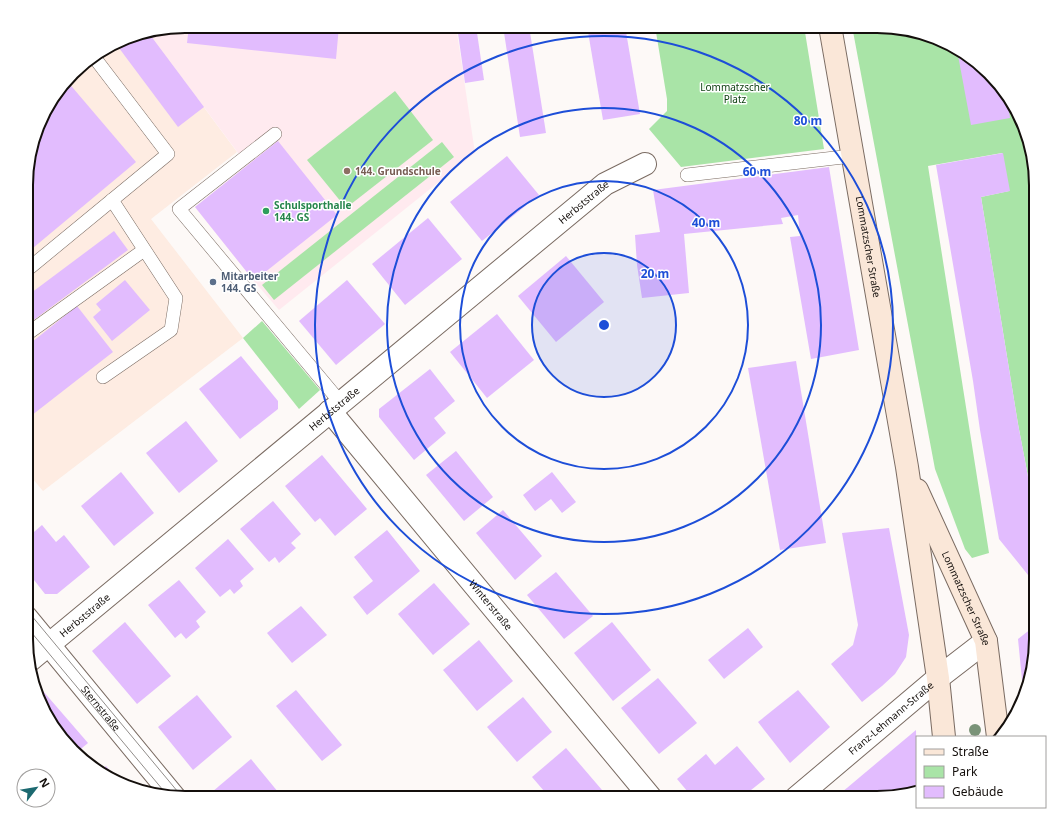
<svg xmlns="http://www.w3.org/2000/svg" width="1062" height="824" font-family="'Noto Sans',sans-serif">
<rect width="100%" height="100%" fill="#fdf9f7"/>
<!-- commercial -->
<path fill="#feece2" d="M148,32l89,120 -86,67 92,119 -200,153 -16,-19v-308l20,-58 33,-41 53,-31z"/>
<!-- education -->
<path fill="#ffeaef" d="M185,26h271l19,127 -196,157 -25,-29 -59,-74 52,-42 -99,-133z"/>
<!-- green -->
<g fill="#a9e4a7">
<path d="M655,26h149l20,123 -143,18 -32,-38 18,-18v-12z"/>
<path d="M852,26h36l50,12 44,28 38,49 16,69v336l-5,3 -2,-19 4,-1 -15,-79 -37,-227 28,-6 -7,-38 -74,13 61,387 -17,5 -7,-9 -30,-80z"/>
<path d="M395,91l38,49 -87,68 -39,-48z"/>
<path d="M442,142l12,15 -180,143 -12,-15z"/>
<path d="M262,321l58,69 -21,19 -56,-71z"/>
</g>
<!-- building -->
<g fill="#e2bcfe">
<path d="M189,26h150l-3,33 -149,-16z"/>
<path d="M457,26h19l8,54 -19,3z"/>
<path d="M503,26h26l17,107 -26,4z"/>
<path d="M587,26h38l15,88 -37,6z"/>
<path d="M148,32l56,75 -26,20 -62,-83 17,-10z"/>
<path d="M957,50l25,16 25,32 3,20 -39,7z"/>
<path d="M67,81l69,81 -109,91v-89l20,-58z"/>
<path d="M278,141l59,74 -83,66 -59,-74z"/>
<path d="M1003,153l7,38 -29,6 37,227 15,79 -4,1 2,19 5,-3v49l-8,6 -29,-36 -19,-109 -7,-49 -37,-216z"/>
<path d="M507,156l32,39 -57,46 -32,-39z"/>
<path d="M829,167l30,183 -48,9 -21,-122 10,-1 -2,-21 -17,3 2,6 -99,10 5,59 -47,5 -5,-33 -2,-30 25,-3 -7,-42z"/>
<path d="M428,218l34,41 -57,46 -33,-41z"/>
<path d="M114,231l14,19 -101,75v-29z"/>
<path d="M566,256l38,46 -48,40 -38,-46z"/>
<path d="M125,280l25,30 -38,31 -19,-24 8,-7 -5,-6z"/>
<path d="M347,280l38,44 -49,41 -37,-44z"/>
<path d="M77,306l36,46 -86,67v-73z"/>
<path d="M497,314l37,46 -47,38 -37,-46z"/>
<path d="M241,356l37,45v8l-38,30 -41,-50z"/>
<path d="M796,361l30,182 -46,7 -32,-182z"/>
<path d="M430,369l25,32 -21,17 12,15 -32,27 -35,-43v-8z"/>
<path d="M186,421l32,40 -39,32 -33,-40z"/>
<path d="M456,451l37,46 -29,24 -38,-46z"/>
<path d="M322,455l45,54 -32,27 -15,-18 -5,4 -30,-36z"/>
<path d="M121,472l33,41 -40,33 -33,-40z"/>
<path d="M552,472l24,30 -14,11 -11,-14 -16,12 -12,-16z"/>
<path d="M273,501l28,33 -10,9 5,5 -17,15 -4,-6 -6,5 -29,-33z"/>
<path d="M503,510l39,46 -27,24 -39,-47z"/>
<path d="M42,525l14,17 8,-7 26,32 -33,27h-12l-18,-23v-33z"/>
<path d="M889,528l20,107 -3,22 -11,17 -13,12 -20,16 -31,-38 22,-19 5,-20 -16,-92z"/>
<path d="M387,530l33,41 -53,44 -14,-18 20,-16 -19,-24z"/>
<path d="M228,539l26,30 -14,12 3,5 -9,8 -4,-5 -10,8 -25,-29z"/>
<path d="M556,572l37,44 -29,23 -37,-44z"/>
<path d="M179,580l27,32 -10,9 4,6 -14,12 -5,-6 -6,5 -27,-33z"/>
<path d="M434,583l36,41 -37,31 -35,-41z"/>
<path d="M301,606l26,29 -35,28 -25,-30z"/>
<path d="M125,622l46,54 -34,28 -45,-53z"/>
<path d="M612,622l39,48 -38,31 -39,-48z"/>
<path d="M1036,625v25l-12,50 -6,-61z"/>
<path d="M748,628l15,19 -39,32 -16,-19z"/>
<path d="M479,640l34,41 -36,30 -34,-41z"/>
<path d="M658,678l39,45 -38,31 -38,-46z"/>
<path d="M296,690l46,55 -20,16 -46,-55z"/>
<path d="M798,690l32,37 -40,36 -32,-41z"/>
<path d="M43,691l45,52 -12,10 -34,-43 -4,-15z"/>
<path d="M197,695l35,42 -39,33 -35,-43z"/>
<path d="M523,697l29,35 -35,30 -30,-35z"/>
<path d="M916,730l1,60 -40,8h-42z"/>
<path d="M737,746l28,33 -24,19h-48l-16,-19 29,-25 9,11z"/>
<path d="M566,748l36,42 -10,8h-42l-18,-21z"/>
<path d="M251,759l32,39h-66l-5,-6z"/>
<path d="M106,766l14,17v1l-20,-13z"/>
</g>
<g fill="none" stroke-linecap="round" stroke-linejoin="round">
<!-- service casing -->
<g stroke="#7a6b62" stroke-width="14">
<g id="service">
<path d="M275,134l-96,75 162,194"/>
<path d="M687,175l165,-19"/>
<path d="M27,270l141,-116 -74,-97"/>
<path d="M27,334l117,-84"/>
<path d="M103,377l68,-47 5,-32 -64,-98"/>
</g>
</g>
<!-- minor casing -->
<g stroke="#7a6b62" stroke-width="24">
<g id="minor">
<path id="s1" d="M330,411l321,387"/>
<path id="s2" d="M29,661l576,-477 40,-20"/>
<path id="s3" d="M796,798l142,-120 48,-37"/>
</g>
</g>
<!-- tertiary casing -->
<g stroke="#7a6b62" stroke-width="24">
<g id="tertiary">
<path id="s4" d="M26,617l149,181"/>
</g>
</g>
<!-- secondary casing -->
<g stroke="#7a6b62" stroke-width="24">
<g id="secondary">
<path id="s5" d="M830,26l77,441 31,211 6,59"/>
<path id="s6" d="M917,490l69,151 12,96"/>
</g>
</g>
<!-- service -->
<use href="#service" stroke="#fff" stroke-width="13"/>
<!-- minor -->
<use href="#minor" stroke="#fff" stroke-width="22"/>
<!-- tertiary -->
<use href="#tertiary" stroke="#fff" stroke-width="22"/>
<!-- secondary -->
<use href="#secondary" stroke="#fae7d8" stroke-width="22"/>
<!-- tram -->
<g stroke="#928e8b" stroke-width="1">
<path d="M26,609l157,189"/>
<path d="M26,626l142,170"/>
</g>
</g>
<!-- trees -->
<circle fill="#7a9378" cx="975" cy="730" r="6"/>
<!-- distance rings -->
<circle cx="604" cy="325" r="72" fill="#1d4ed8" fill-opacity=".12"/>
<g fill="none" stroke="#1d4ed8" stroke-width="2">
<circle cx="604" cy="325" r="72"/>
<circle cx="604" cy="325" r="144"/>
<circle cx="604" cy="325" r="217"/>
<circle cx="604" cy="325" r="289"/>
</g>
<!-- markers -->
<circle fill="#8d6e63" stroke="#fff" stroke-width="1.5" cx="347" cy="171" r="4"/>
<circle fill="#2e9e5b" stroke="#fff" stroke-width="1.5" cx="266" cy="211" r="4"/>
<circle fill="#5c6f8a" stroke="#fff" stroke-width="1.5" cx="213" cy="282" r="4"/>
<g text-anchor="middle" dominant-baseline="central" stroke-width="3" stroke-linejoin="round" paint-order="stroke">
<!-- park labels -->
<g font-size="10" fill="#0e4011" stroke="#fff">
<text x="735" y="87">Lommatzscher<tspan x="735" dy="12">Platz</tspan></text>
</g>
<!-- education labels -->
<g font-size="10" font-weight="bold" fill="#785e54" stroke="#fff" text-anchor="start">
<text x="355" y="171">144. Grundschule</text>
</g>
<!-- street labels -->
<g font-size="10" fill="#140f0c" stroke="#fff">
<text stroke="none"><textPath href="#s2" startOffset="720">Herbststraße</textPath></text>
<text stroke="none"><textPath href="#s5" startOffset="224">Lommatzscher Straße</textPath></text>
<text stroke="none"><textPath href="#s2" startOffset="396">Herbststraße</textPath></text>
<text stroke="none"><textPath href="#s6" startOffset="119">Lommatzscher Straße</textPath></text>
<text stroke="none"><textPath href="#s1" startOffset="252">Winterstraße</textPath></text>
<text stroke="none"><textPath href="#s2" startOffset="72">Herbststraße</textPath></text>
<text stroke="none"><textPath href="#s4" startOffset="118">Sternstraße</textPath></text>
<text stroke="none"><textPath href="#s3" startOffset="124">Franz-Lehmann-Straße</textPath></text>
</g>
<!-- leisure labels -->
<g font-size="10" font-weight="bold" fill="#27864d" stroke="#fff" text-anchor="start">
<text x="274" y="205">Schulsporthalle<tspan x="274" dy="12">144. GS</tspan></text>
</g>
<!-- service labels -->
<g font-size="10" font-weight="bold" fill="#4e5e75" stroke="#fff" text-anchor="start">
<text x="221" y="276">Mitarbeiter<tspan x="221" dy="12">144. GS</tspan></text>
</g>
</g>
<!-- crop -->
<path d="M0 0H1062V824H0ZM185 33H877A152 152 0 0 1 1029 185V639A152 152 0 0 1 877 791H185A152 152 0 0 1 33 639V185A152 152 0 0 1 185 33Z" fill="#fff" fill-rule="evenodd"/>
<path fill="none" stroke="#140f0c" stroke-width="2" d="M185 33H877A152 152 0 0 1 1029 185V639A152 152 0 0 1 877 791H185A152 152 0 0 1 33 639V185A152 152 0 0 1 185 33Z"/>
<circle cx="604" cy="325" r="6" fill="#1d4ed8" stroke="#fff" stroke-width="2"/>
<g font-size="12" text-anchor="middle" font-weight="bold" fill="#1d4ed8" stroke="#fff" stroke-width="3" stroke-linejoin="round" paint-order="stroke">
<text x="808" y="125">80 m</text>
<text x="757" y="176">60 m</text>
<text x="706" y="227">40 m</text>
<text x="655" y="278">20 m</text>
</g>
<!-- legend -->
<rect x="916" y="736" width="130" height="72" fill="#ffffff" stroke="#a19f9e"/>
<rect x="924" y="749" width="20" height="6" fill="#fae7d8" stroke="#a19f9e"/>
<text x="952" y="756" font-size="12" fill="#140f0c">Straße</text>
<rect x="924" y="766" width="20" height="12" fill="#a9e4a7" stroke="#a19f9e"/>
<text x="952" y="776" font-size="12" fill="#140f0c">Park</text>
<rect x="924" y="786" width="20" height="12" fill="#e2bcfe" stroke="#a19f9e"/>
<text x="952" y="796" font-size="12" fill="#140f0c">Gebäude</text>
<!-- north arrow -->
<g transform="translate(36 788) rotate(59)"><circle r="19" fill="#ffffff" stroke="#a19f9e"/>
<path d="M0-3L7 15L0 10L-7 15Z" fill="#1c6970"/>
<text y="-6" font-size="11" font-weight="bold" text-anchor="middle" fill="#140f0c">N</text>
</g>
</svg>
